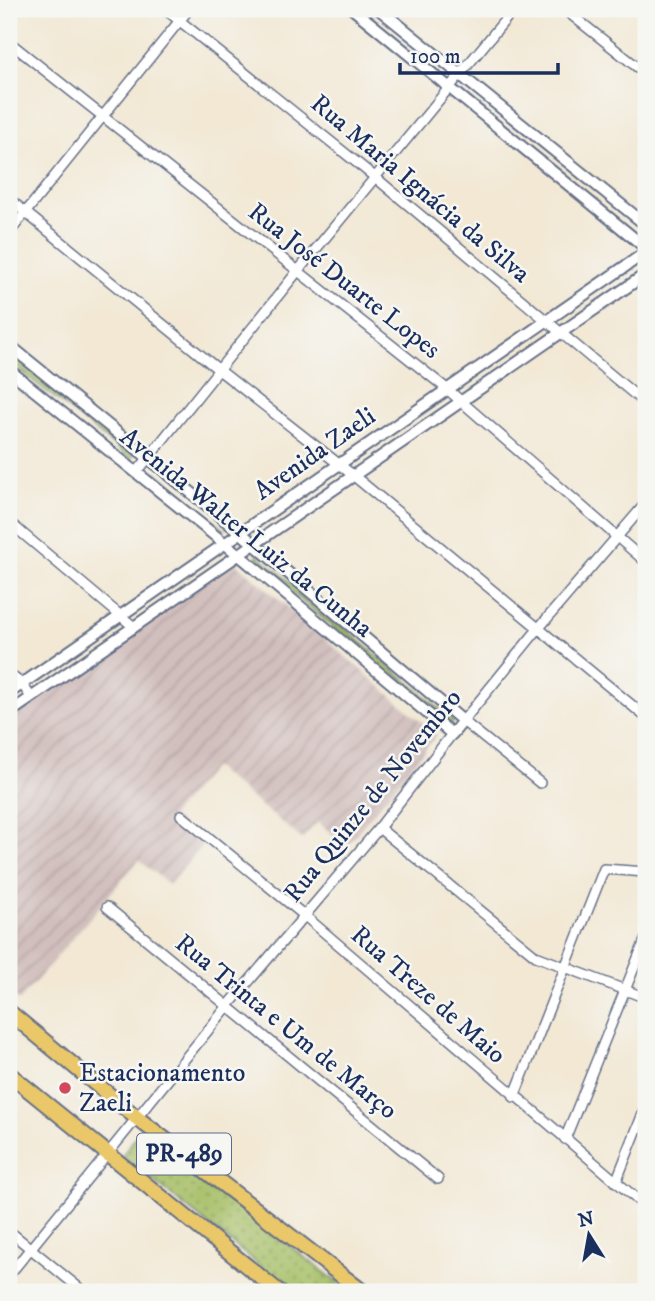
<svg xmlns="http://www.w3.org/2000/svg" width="655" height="1301" font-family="'IM FELL DW Pica',serif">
<defs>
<pattern id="industrial-furrows" width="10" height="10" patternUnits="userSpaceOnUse" patternTransform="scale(1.75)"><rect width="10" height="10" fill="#d1bfbd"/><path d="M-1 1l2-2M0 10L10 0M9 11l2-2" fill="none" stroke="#b3a4a5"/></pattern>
<pattern id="park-dots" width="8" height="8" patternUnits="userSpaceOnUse" patternTransform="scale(1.75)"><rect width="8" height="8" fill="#a5be64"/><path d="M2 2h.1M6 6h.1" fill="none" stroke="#869b56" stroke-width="1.8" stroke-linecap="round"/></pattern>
</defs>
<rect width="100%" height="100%" fill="#f6f6f2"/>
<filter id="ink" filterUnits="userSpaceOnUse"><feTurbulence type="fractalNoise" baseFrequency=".0143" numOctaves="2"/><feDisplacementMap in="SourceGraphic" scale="14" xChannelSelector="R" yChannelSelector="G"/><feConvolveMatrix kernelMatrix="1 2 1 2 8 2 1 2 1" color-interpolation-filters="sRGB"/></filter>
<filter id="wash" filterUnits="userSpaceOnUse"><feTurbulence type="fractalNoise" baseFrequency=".00686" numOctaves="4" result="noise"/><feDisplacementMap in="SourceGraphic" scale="28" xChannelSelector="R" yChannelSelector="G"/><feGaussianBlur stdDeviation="1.57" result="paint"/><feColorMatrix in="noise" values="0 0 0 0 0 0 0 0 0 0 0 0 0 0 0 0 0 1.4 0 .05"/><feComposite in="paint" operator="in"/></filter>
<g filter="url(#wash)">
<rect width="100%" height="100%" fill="#f2e8d4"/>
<!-- industrial -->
<path fill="url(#industrial-furrows)" d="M234,561l203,174 -91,111 -28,-24 -16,17 -89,-72 -42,49 33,27 -35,42 -30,-25 -120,141 -10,-8v-273z"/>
<!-- grass -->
<g fill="#a5be64" stroke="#607661" stroke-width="2">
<path d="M9,353l126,101 -4,5 -122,-98z"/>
<path d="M156,472l69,58 -4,5 -69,-59z"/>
<path d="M258,555l196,166 -4,5 -196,-166z"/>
</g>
<!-- park -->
<path fill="url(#park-dots)" stroke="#607661" stroke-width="2" d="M140,1131l210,161h-57l-171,-136z"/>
</g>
<g filter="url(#ink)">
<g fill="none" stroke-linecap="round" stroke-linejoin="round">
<!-- minor casing -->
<g stroke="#667087" stroke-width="12">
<g id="minor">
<path d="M165,9l211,169 270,226"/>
<path d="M564,9l82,65"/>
<path d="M9,42l438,347 199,173"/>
<path d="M9,199l210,171 135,106 292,241"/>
<path d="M9,233l180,-224"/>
<path d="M137,472l160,-200 217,-263"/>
<path d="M9,522l125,105"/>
<path d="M9,674l13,10 9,13"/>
<path d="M540,783l-77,-62 75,-92 108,-126"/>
<path d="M181,815l124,101 341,291"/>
<path d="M379,828l157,128 110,42"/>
<path d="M107,907l331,272"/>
<path d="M514,1097l90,-228 42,3"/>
<path d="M565,1139l81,-201"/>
<path d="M616,1182l30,-76"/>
<path d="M9,1231l75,61"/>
<path d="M9,1275l218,-268 152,-179 73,-94"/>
</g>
</g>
<!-- tertiary casing -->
<g stroke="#667087" stroke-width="14">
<g id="tertiary">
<path d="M353,9l293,239"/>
<path d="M379,9l267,216"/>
<path d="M9,345l232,188 222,188 -11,13 -213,-179 -230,-185"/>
<path d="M9,693l637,-441"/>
<path d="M9,713l637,-439"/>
</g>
</g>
<!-- primary casing -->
<g stroke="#667087" stroke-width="18">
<g id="primary">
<path d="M9,1012l128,106 226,174"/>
<path d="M9,1074l270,218"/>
</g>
</g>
<!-- minor -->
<use href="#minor" stroke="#fff" stroke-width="9"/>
<!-- tertiary -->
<use href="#tertiary" stroke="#fff" stroke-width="10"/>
<!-- primary -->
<use href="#primary" stroke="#eac769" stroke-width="14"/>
</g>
</g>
<!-- markers -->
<circle fill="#d1495b" stroke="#f6f6f2" stroke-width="2.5" cx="65" cy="1088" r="7"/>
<g text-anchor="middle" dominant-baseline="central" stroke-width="5" stroke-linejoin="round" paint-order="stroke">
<!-- shield labels -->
<rect fill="#f6f6f2" stroke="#5d6b8a" stroke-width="2" x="137" y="1133.5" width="94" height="41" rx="5"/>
<g font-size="24" font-weight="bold" fill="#1b2f5e">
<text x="184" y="1154">PR-489</text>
</g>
<!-- street labels -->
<g font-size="26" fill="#1b2f5e" stroke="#f6f6f2">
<text transform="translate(420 189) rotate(40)">Rua Maria Ignácia da Silva</text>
<text transform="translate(344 281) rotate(38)">Rua José Duarte Lopes</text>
<text transform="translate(315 454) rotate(-35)">Avenida Zaeli</text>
<text transform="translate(246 533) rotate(39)">Avenida Walter Luiz da Cunha</text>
<text transform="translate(373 796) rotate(-51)">Rua Quinze de Novembro</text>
<text transform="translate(428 995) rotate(41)">Rua Treze de Maio</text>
<text transform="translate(286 1027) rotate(39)">Rua Trinta e Um de Março</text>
</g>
<!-- poi labels -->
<g font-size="26" fill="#1b2f5e" stroke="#f6f6f2" text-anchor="start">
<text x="79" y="1073">Estacionamento<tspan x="79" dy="30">Zaeli</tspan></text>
</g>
</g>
<!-- margin -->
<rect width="655" height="1301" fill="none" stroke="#f6f6f2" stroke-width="35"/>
<!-- north arrow -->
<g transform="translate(589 1235) rotate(349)" stroke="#f6f6f2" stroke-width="5" paint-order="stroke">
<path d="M0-5L12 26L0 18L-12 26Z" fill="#1b2f5e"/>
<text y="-10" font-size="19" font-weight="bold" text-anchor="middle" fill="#1b2f5e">N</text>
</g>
<!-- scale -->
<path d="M400 63v10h158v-10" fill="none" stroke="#1b2f5e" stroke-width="3.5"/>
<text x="410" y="63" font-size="21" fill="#1b2f5e" stroke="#f6f6f2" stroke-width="5" paint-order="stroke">100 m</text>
</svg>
